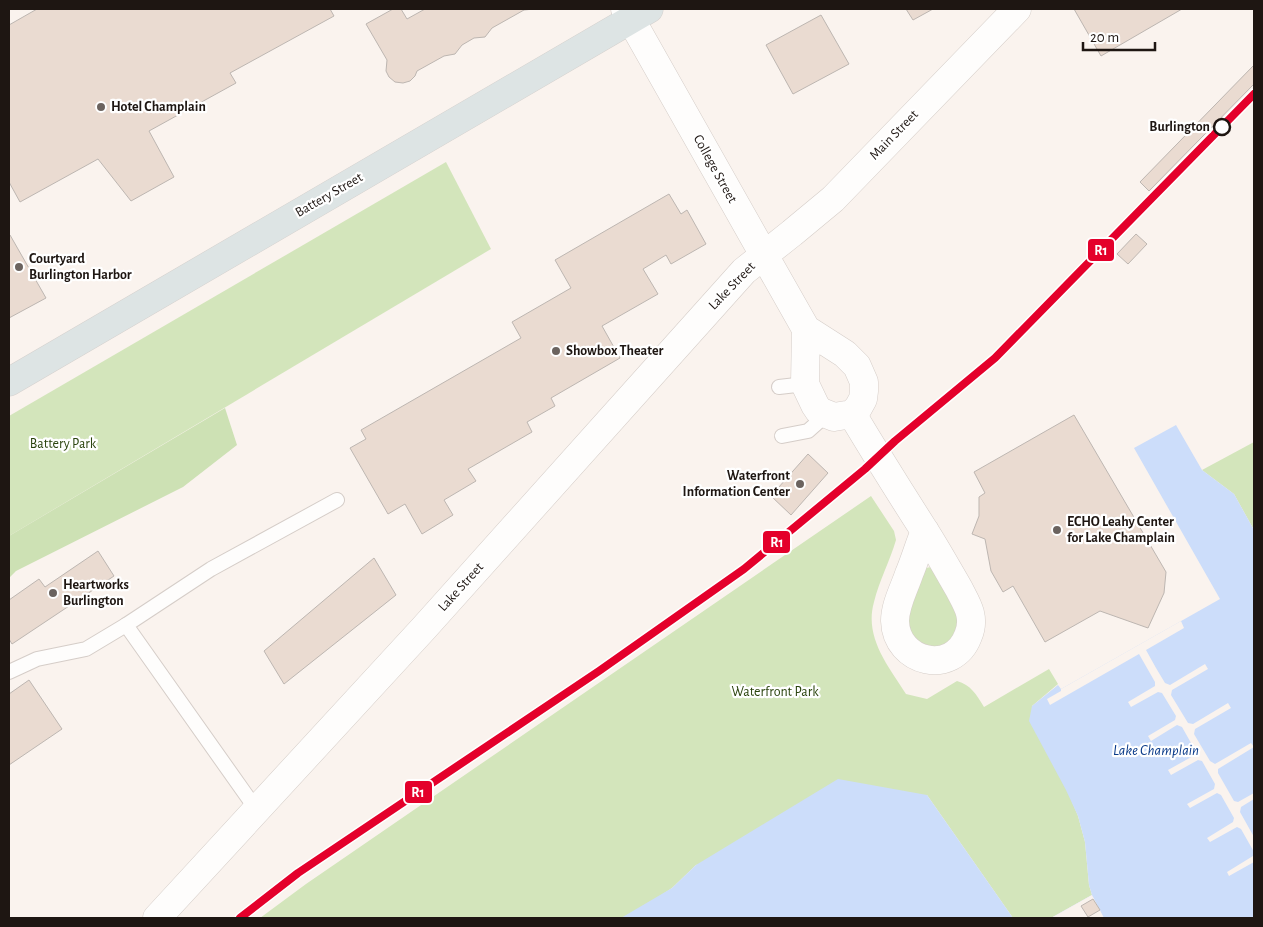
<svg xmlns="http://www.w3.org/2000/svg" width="1263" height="927" font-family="'Alegreya Sans',sans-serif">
<rect width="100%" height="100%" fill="#faf3ee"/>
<!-- green -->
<g fill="#d3e5bb">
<path d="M446,162l45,87 -482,287v-120z"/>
<path d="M1254,442v88l-20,-36 -32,-24z"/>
<path d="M871,496l23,35 2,9c-6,21 -17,41 -22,62 -10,35 14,64 32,92l21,5 30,-18c14,4 19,13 27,26l65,-38 9,15 -26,22 46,110 7,26 4,43 3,10 -41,23h-38l-86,-123 -231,70 -24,23 -18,12 5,18h-399l46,-34z"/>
<path d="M931,567l25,42 3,17 -8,16 -16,7 -19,-5 -10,-22 1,-8 19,-46z"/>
</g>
<!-- forest -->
<path fill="#cde1b4" d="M225,408l12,37 -54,42 -167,84 -7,7v-42z"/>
<!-- water -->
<g fill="#ccddfa">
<path d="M1176,425l26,45 32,24 20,36v388h-203l41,-23 -3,-10 -4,-43 -7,-26 -12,-26 -37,-69 3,-15 26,-21 3,4 159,-90 -86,-151z"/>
<path d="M838,779l89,16 86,123h-392l51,-30 24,-23z"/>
</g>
<!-- pier -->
<g fill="#faf3ee">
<path d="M1181,621l3,7 -38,22 10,18 9,15 5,2 35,-21 3,5 -36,21 -1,5 17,28 5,1 35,-21 3,5 -36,21 -1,5 16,27 5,3 36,-21 3,4 -36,22v4l16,28 4,1 16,-9v6l-13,8 -1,5 14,25v25l-25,14 -2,-4 26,-16 1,-4 -13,-23 -4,-2 -27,15 -3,-4 26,-16 1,-4 -13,-23 -4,-2 -27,15 -3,-4 27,-15 1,-5 -13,-23 -4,-1 -27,15 -3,-5 27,-15v-5l-13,-23 -5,-2 -26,16 -3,-5 27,-16 1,-4 -14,-23 -4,-1 -27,15 -3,-5 27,-16v-4l-16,-28 -89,51 -3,-6 14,-8v-2z"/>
<path d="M1092,895l12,23h-53z"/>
</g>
<!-- building -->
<g fill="#eadbd1" stroke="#bdb6b1">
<path d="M37,9h293l4,7 -104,57 6,10 -87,48 25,46 -43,24 -33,-42 -78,43 -11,-20v-157z"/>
<path d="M393,9h8l6,10 18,-10h109l-10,1 -32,18 -7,9 -11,1 -12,7 -7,9 -11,2 -27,15 -2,5 -5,5 -7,2 -8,-1 -6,-5 -3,-6 1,-11 -21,-36z"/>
<path d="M906,9h27l-20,11z"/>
<path d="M1074,9h108l-81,47z"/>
<path d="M821,15l28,49 -56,30 -27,-49z"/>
<path d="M1254,65v19l-105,107 -9,-9z"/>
<path d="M669,194l12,20 6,-4 19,34 -35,20 -5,-9 -23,14 15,25 -56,32 18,32 -69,40 4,8 -28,16 5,10 -64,37 8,12 -32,19 9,15 -31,19 -17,-30 -17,10 -38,-66 16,-9 -5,-9 160,-92 -9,-16 59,-34 -16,-28z"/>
<path d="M1136,234l11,10 -19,20 -11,-10z"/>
<path d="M10,235l36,63 -37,20v-82z"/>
<path d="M1074,415l92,157 -2,21 -16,35 -48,-17 -55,31 -32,-56 -10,6 -12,-21 -6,-32 -13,-5 7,-18v-19l6,-4 -11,-21z"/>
<path d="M808,454l20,19 -37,42 -20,-19z"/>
<path d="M98,551l16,25 -102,68 -3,-5v-39l30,-21 6,8z"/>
<path d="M374,558l22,37 -112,89 -20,-33z"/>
<path d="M29,680l33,49 -53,36v-71z"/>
<path d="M1093,899l7,11 -12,7 -7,-11z"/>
</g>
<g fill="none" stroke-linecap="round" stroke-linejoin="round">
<!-- service casing -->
<g stroke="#d5cdc8" stroke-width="16">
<g id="service">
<path d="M779,387l26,-3"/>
<path d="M782,436l26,-5 18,-16"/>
<path d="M9,672l28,-13 49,-10 40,-24"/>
<path d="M256,809l-130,-184 85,-56 126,-69"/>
</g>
</g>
<!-- minor casing -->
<g stroke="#d5cdc8" stroke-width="29">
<g id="minor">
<path d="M764,255l42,74 39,25 12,12 7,16v9l-1,8 -5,9 -6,6 -18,3 -15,-6 -4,-6 -10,-21 1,-55"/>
<path d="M852,414c24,40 49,80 74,119 12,19 22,37 33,56 4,8 9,16 11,24 2,8 1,16 -2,23 -15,40 -72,27 -73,-15 0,-16 9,-32 14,-47 6,-14 10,-29 16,-43"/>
<path d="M157,918l267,-290 320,-357 48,-38 41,-34 184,-190"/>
</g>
</g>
<!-- tertiary casing -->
<g stroke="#d5cdc8" stroke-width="29">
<path id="tertiary" d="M625,9l139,246"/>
</g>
<!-- primary casing -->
<g stroke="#d5d1ce" stroke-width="29">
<path id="primary" d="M9,382l640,-373"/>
</g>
<!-- service -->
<use href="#service" stroke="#fefdfc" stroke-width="14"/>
<!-- minor -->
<use href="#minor" stroke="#fefdfc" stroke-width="28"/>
<!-- tertiary -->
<use href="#tertiary" stroke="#fefdfc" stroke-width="28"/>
<!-- primary -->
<use href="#primary" stroke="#dde4e4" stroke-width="28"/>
<!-- rail -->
<path stroke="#cac8c6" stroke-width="4" stroke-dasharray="2.5 5" stroke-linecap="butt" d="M240,918l58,-45 301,-202 145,-102 121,-100 30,-28 100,-83 236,-240"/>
<!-- rail-1 casing -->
<g stroke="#fff" stroke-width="11">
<path id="rail-1" d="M240,918l58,-45 301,-202 145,-102 121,-100 30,-28 100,-83 259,-264"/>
</g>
<!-- rail-1 -->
<use href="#rail-1" stroke="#e4002b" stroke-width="8"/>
</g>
<!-- markers -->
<g fill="#6b635f" stroke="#fff" stroke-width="2">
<circle cx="101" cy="107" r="5"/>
<circle cx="19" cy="267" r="5"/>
<circle cx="556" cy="351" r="5"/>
<circle cx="800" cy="484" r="5"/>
<circle cx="1057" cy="530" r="5"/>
<circle cx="53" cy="593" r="5"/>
</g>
<circle fill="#fff" stroke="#1e1612" stroke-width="2.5" cx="1222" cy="127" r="8"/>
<g text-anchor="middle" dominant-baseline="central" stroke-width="4.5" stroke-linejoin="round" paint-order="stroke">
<!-- poi labels -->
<g font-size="14" font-weight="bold" fill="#1e1612" stroke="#fff" text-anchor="start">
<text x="111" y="107">Hotel Champlain</text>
<text x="29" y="259">Courtyard<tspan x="29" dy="16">Burlington Harbor</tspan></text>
<text x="566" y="351">Showbox Theater</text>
<text x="790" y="476" text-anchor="end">Waterfront<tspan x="790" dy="16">Information Center</tspan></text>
<text x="1067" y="522">ECHO Leahy Center<tspan x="1067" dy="16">for Lake Champlain</tspan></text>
<text x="63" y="585">Heartworks<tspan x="63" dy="16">Burlington</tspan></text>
</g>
<!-- stop labels -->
<g font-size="14" font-weight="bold" fill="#1e1612" stroke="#fff" text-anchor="end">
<text x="1210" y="127">Burlington</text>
</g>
<!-- street labels -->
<g font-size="14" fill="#1e1612" stroke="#fff">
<text transform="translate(894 135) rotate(-46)">Main Street</text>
<text transform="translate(715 169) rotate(61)">College Street</text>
<text transform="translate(329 195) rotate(-30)">Battery Street</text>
<text transform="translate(732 286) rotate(-46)">Lake Street</text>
<text transform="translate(461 587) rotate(-48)">Lake Street</text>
</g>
<!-- park labels -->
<g font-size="14" fill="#2a430d" stroke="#fff">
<text x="63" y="444">Battery Park</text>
<text x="775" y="692">Waterfront Park</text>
</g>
<!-- water labels -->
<g font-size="15" font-style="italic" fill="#093a89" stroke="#fff">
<text x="1156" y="750">Lake Champlain</text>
</g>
</g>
<g stroke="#fff" stroke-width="2">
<rect x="1087" y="238" width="28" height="24" rx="5" fill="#e4002b"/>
<rect x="762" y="530" width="29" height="24" rx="5" fill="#e4002b"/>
<rect x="404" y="780" width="29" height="24" rx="5" fill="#e4002b"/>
</g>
<g font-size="14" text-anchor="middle" font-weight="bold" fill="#fff">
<text x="1101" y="255">R1</text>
<text x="777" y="547">R1</text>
<text x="418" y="797">R1</text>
</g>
<!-- border -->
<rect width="1263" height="927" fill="none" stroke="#1e1612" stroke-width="20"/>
<!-- scale -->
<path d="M1083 42v8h72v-8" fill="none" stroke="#1e1612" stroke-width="2.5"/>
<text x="1090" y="42" font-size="15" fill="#1e1612" stroke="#ffffff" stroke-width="4" paint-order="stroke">20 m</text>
</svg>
